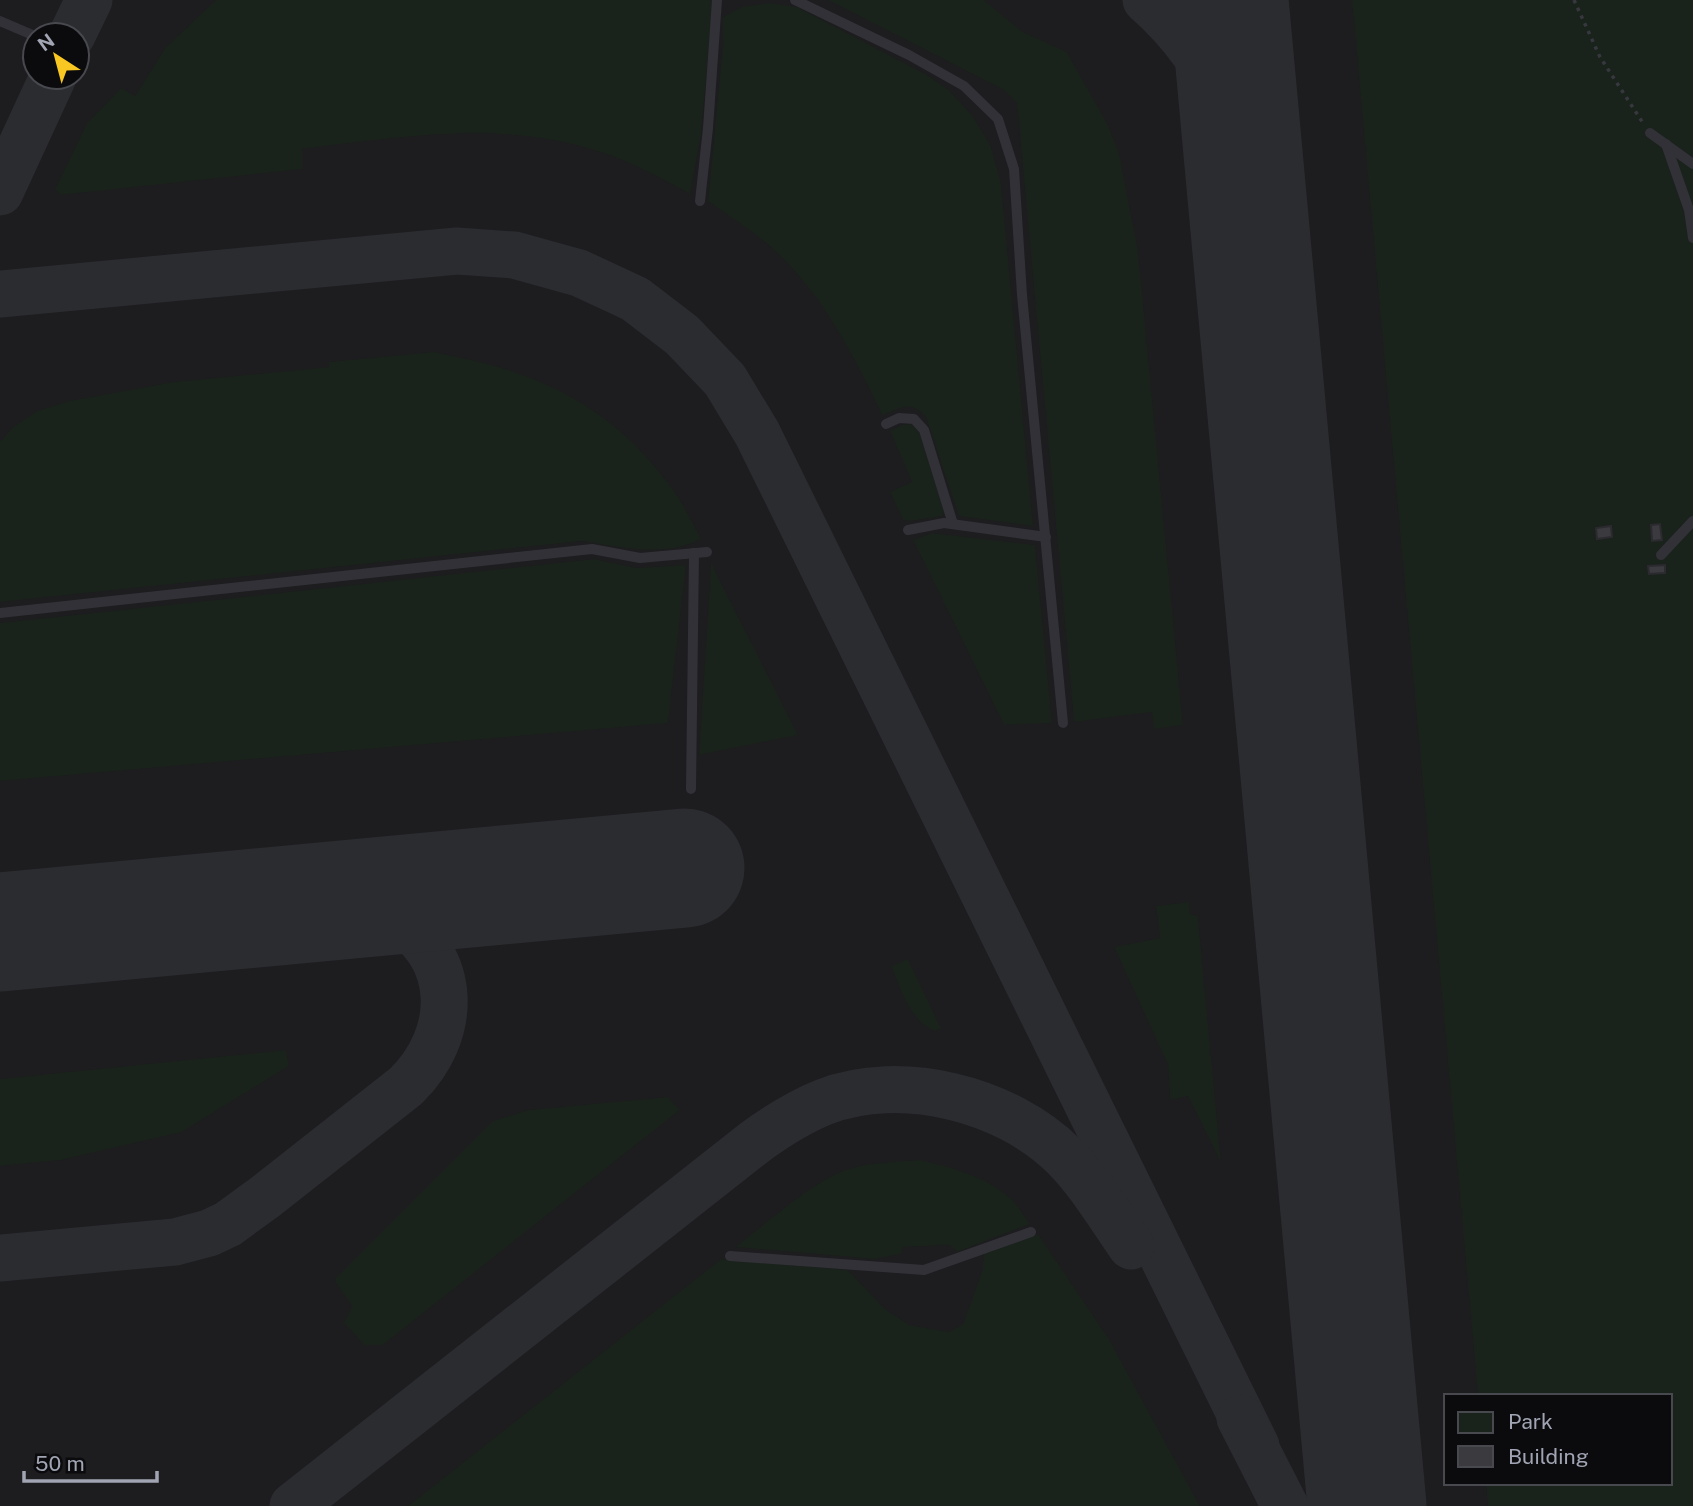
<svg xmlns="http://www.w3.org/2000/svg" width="1693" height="1506" font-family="'Public Sans',sans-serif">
<rect width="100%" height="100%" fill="#101012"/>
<!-- built -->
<path fill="#1d1c1f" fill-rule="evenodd" d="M0,0h1693v1506h-1693zM35,35h42v42h-42zM1446,1396h224v87h-224z"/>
<!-- green -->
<g fill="#1a221c">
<path d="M216,0h497l-12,136 -11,58c-28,-15 -56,-31 -87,-41 -101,-34 -198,-16 -301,-4v20l-241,26 -6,-6 32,-66 34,-35 14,8 30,-48z"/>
<path d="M828,0h156l39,32 44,20 41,73 11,28 19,97 45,475 -29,4 -2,-17 -78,10 -57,-619 -13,-13z"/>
<path d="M1352,0h341v1506h-205l-2,-23h184v-87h-192z"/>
<path d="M769,3l28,4 130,68 22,15 23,25 19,31 10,37 32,343 -74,-10 -33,-99c-16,-17 -23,-9 -44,-2 -28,-59 -60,-121 -109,-166 -20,-18 -44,-32 -65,-48l15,-158v-26l18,-10z"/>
<path d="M433,352c101,18 176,50 239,136 11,15 20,34 29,51 -36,19 -81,8 -119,2l-582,61v-160l13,-15 24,-16 32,-10 104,-19 156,-15v-5z"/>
<path d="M911,424l6,4 4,7 24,75 -3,6 -31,5 -8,-1 -13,-28 22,-10 -22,-51 12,-6z"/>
<path d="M932,533l103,12 17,178 -48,2 -91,-185z"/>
<path d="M594,559l43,9 49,-3 -18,158 -668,58v-158z"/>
<path d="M711,563l87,172 -99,20z"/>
<path d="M1189,902l1,12 8,2 23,247 -33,-67 -18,4 -2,-35 -54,-118 46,-9 -4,-32z"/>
<path d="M908,959l33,69 -6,3c-25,-9 -35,-43 -44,-65z"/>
<path d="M286,1050l3,16 -107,66 -121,28 -61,6v-87z"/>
<path d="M668,1097l12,13 -297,235h-19l-20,-22 8,-17 -18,-26 159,-159 35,-11z"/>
<path d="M920,1160c30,7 66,16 90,38 8,7 14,18 20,26l-73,28 -7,-7 -47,2 -2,7 -27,5 -139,-12c28,-21 77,-65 108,-76 24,-9 52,-9 77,-11z"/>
<path d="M1038,1234l71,105 91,167h-792l313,-247 127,11 36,38 25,17 40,7 14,-8 19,-53 2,-17z"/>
</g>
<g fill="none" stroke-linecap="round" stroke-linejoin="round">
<!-- taxiway -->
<g stroke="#2b2c30" stroke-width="47">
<path d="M1146,0c34,30 67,72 81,115 10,33 16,68 22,102"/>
<path d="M72,35l17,-35"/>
<path d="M0,192l53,-115"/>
<path d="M0,294l457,-43 57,4 65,18 56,26 47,36 43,45 32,53 499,1013"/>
<path d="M0,1258l175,-16 34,-9 19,-9 37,-27 141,-111c52,-51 54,-129 -13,-169 -15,-9 -34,-12 -51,-16"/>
<path d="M1240,1418l45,88"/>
<path d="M293,1506l462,-364c22,-16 44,-30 69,-40 77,-30 183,-3 240,54 26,26 46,60 67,90"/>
</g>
<!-- runway -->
<g stroke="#2b2c30" stroke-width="119">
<path d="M1229,0l138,1506"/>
<path d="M0,932l685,-64"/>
</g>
</g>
<!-- building -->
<g fill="#3a3a3f" stroke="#2b2a2e" stroke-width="2">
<path d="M1660,524l2,16 -10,1 -1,-16z"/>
<path d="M1611,526l1,11 -15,2 -1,-11z"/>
<path d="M1665,565v8l-16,1 -1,-8z"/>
</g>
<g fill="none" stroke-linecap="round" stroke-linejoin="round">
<!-- path -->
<path stroke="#37383e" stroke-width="3.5" stroke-dasharray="3.5 5" stroke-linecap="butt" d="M1574,0l26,57 43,66"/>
<!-- lane -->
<g stroke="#313137" stroke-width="10">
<path d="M795,0l114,55 55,31 34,33 16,50 8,126 41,428"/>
<path d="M0,21l35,15"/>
<path d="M1650,133l43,31"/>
<path d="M1666,144l23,66 4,28"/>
<path d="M700,201l8,-73 9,-128"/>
<path d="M886,424l13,-6 15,1 10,11 29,94"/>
<path d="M908,530l36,-7 102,14"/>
<path d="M1661,555l32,-34"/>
<path d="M0,613l592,-64 48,9 67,-6"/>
<path d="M691,789l3,-236"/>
<path d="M730,1256l194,14 107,-38"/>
</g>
</g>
<!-- legend -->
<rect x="1444" y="1394" width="228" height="91" fill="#0b0b0d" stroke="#47494f" stroke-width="2"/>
<rect x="1458" y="1412" width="35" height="21" fill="#1a221c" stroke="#47494f" stroke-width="2"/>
<text x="1508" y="1429" font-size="21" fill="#a1a5b3">Park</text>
<rect x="1458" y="1446" width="35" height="21" fill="#3a3a3f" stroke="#47494f" stroke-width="2"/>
<text x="1508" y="1464" font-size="21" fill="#a1a5b3">Building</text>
<!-- north arrow -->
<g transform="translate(56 56) rotate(324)"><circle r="33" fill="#0b0b0d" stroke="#47494f" stroke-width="2"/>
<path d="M0-5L12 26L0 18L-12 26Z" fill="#f9c721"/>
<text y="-10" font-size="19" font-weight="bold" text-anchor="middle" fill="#a1a5b3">N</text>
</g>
<!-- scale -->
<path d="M24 1471v10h133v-10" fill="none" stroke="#a1a5b3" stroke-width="3.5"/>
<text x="35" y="1471" font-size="21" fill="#a1a5b3" stroke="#0b0b0d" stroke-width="5" paint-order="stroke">50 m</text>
</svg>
